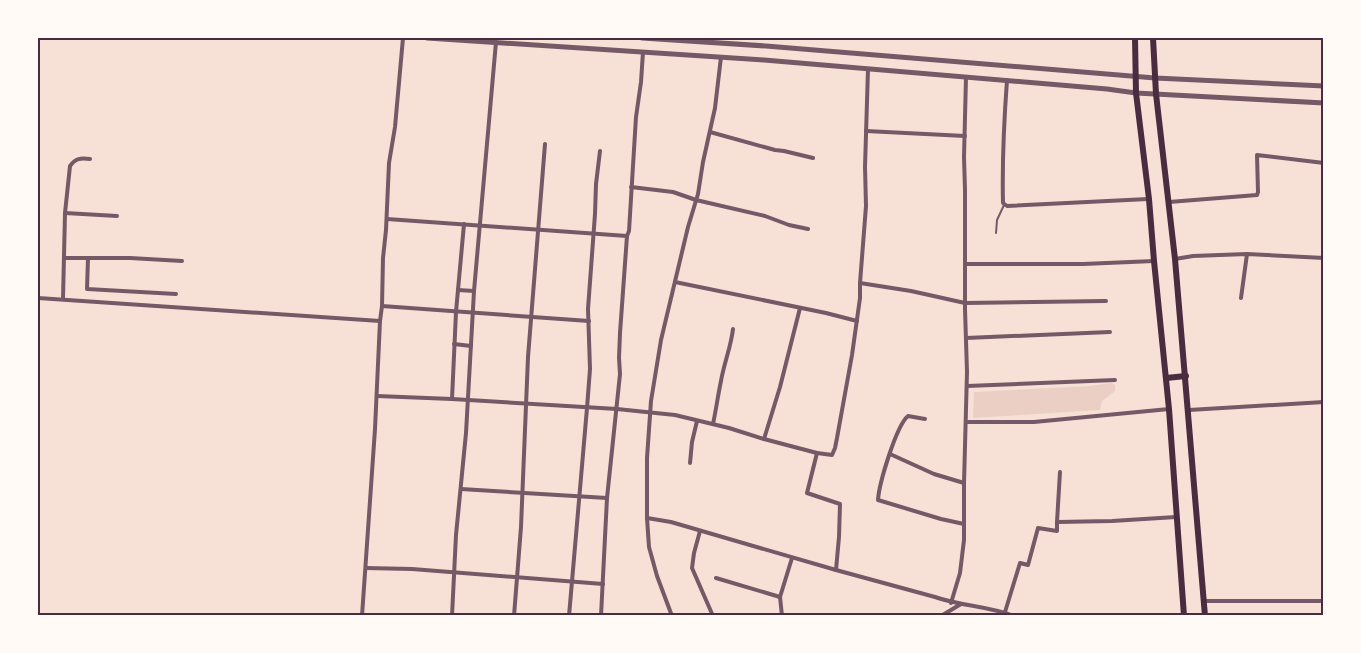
<svg xmlns="http://www.w3.org/2000/svg" width="1361" height="653" font-family="'Fira Sans Condensed',sans-serif">
<rect width="100%" height="100%" fill="#f7e1d7"/>
<!-- green -->
<path fill="#ebcfc5" d="M1111,383l4,2v6l-13,10 -2,9 -127,8 1,-26 116,-6z"/>
<g fill="none" stroke-linecap="round" stroke-linejoin="round">
<!-- service -->
<path stroke="#755966" stroke-width="2" d="M996,233l1,-13 7,-15"/>
<!-- minor -->
<g stroke="#755966" stroke-width="4">
<path d="M1007,80c-3,41 -5,82 -4,123l4,3 141,-7"/>
<path d="M866,131l99,5"/>
<path d="M710,132l65,18 9,1 29,7"/>
<path d="M631,187l42,5 23,8 69,16 24,9 19,4"/>
<path d="M1169,202l88,-7 1,-3 -1,-37 67,8"/>
<path d="M65,213l52,3"/>
<path d="M387,219l240,17"/>
<path d="M64,258h66l52,3"/>
<path d="M88,258l-1,31 89,5"/>
<path d="M1175,259l18,-3 54,-2 77,4"/>
<path d="M965,264h118l71,-3"/>
<path d="M675,282l151,31 31,8"/>
<path d="M860,283l51,8 54,12 141,-2"/>
<path d="M458,290l16,1"/>
<path d="M38,298l342,23"/>
<path d="M1241,298l6,-44"/>
<path d="M63,299l2,-86 5,-47c6,-8 10,-8 20,-7"/>
<path d="M382,306l207,15"/>
<path d="M966,338l144,-6"/>
<path d="M454,344l17,2"/>
<path d="M967,386l148,-6"/>
<path d="M377,396l75,3 165,10 58,6 54,13 35,11 53,14 15,2 3,-7 2,-10 15,-83 8,-57v-15l6,-77 -1,-39 3,-98"/>
<path d="M452,399l4,-87 8,-88"/>
<path d="M1189,410l135,-8"/>
<path d="M925,419l-17,-3c-12,10 -29,68 -30,84l63,19 23,5"/>
<path d="M966,422h68l135,-13"/>
<path d="M713,424c3,-14 5,-29 8,-43 3,-18 10,-34 12,-52"/>
<path d="M764,439l16,-52 20,-79"/>
<path d="M817,453l-10,40 33,11 -1,33 -3,33"/>
<path d="M890,454l44,20 30,9"/>
<path d="M690,463l2,-21 5,-21"/>
<path d="M461,489l146,9"/>
<path d="M647,518l24,4 165,48 99,27c25,9 53,9 79,19"/>
<path d="M1057,522l3,-50"/>
<path d="M700,531l-6,22 -2,15 21,48"/>
<path d="M366,568l46,1 191,15"/>
<path d="M716,578l64,19"/>
<path d="M1205,601h119"/>
<path d="M951,603l9,-30 4,-33v-57l3,-111 -2,-63v-119l-1,-33 2,-80"/>
<path d="M1005,612l15,-49 8,2 10,-37 19,3v-9l55,-1 64,-4"/>
<path d="M362,616l13,-187 5,-108 2,-15 1,-48 3,-28 3,-67 6,-36 8,-89"/>
<path d="M452,616l4,-81 10,-102 8,-142 22,-249"/>
<path d="M514,616l7,-89 7,-170 17,-213"/>
<path d="M569,616l18,-208 3,-39 -2,-60 7,-95 1,-30 4,-33"/>
<path d="M601,616l6,-118 13,-124 -1,-16 1,-25 7,-97 2,-5 7,-114 5,-35 2,-30"/>
<path d="M672,616l-15,-40 -8,-29 -2,-29v-60l4,-57 10,-61 27,-113 10,-33 5,-32 12,-54 6,-51"/>
<path d="M782,616l-2,-19 12,-39"/>
<path d="M941,616l20,-12"/>
</g>
<!-- tertiary -->
<g stroke="#755966" stroke-width="5">
<path d="M427,38l337,22 343,29 29,4 188,10"/>
<path d="M642,38l124,8 389,32 169,8"/>
</g>
<!-- primary -->
<g stroke="#4a2c40" stroke-width="6">
<path d="M1135,38l1,55 13,106 5,62 15,148 15,207"/>
<path d="M1153,38l3,56 19,165 30,357"/>
<path d="M1166,378l20,-2"/>
</g>
</g>
<!-- border -->
<rect width="1361" height="653" fill="none" stroke="#fffaf5" stroke-width="78"/>
<rect x="39" y="39" width="1283" height="575" fill="none" stroke="#4a2c40" stroke-width="2"/>
</svg>
